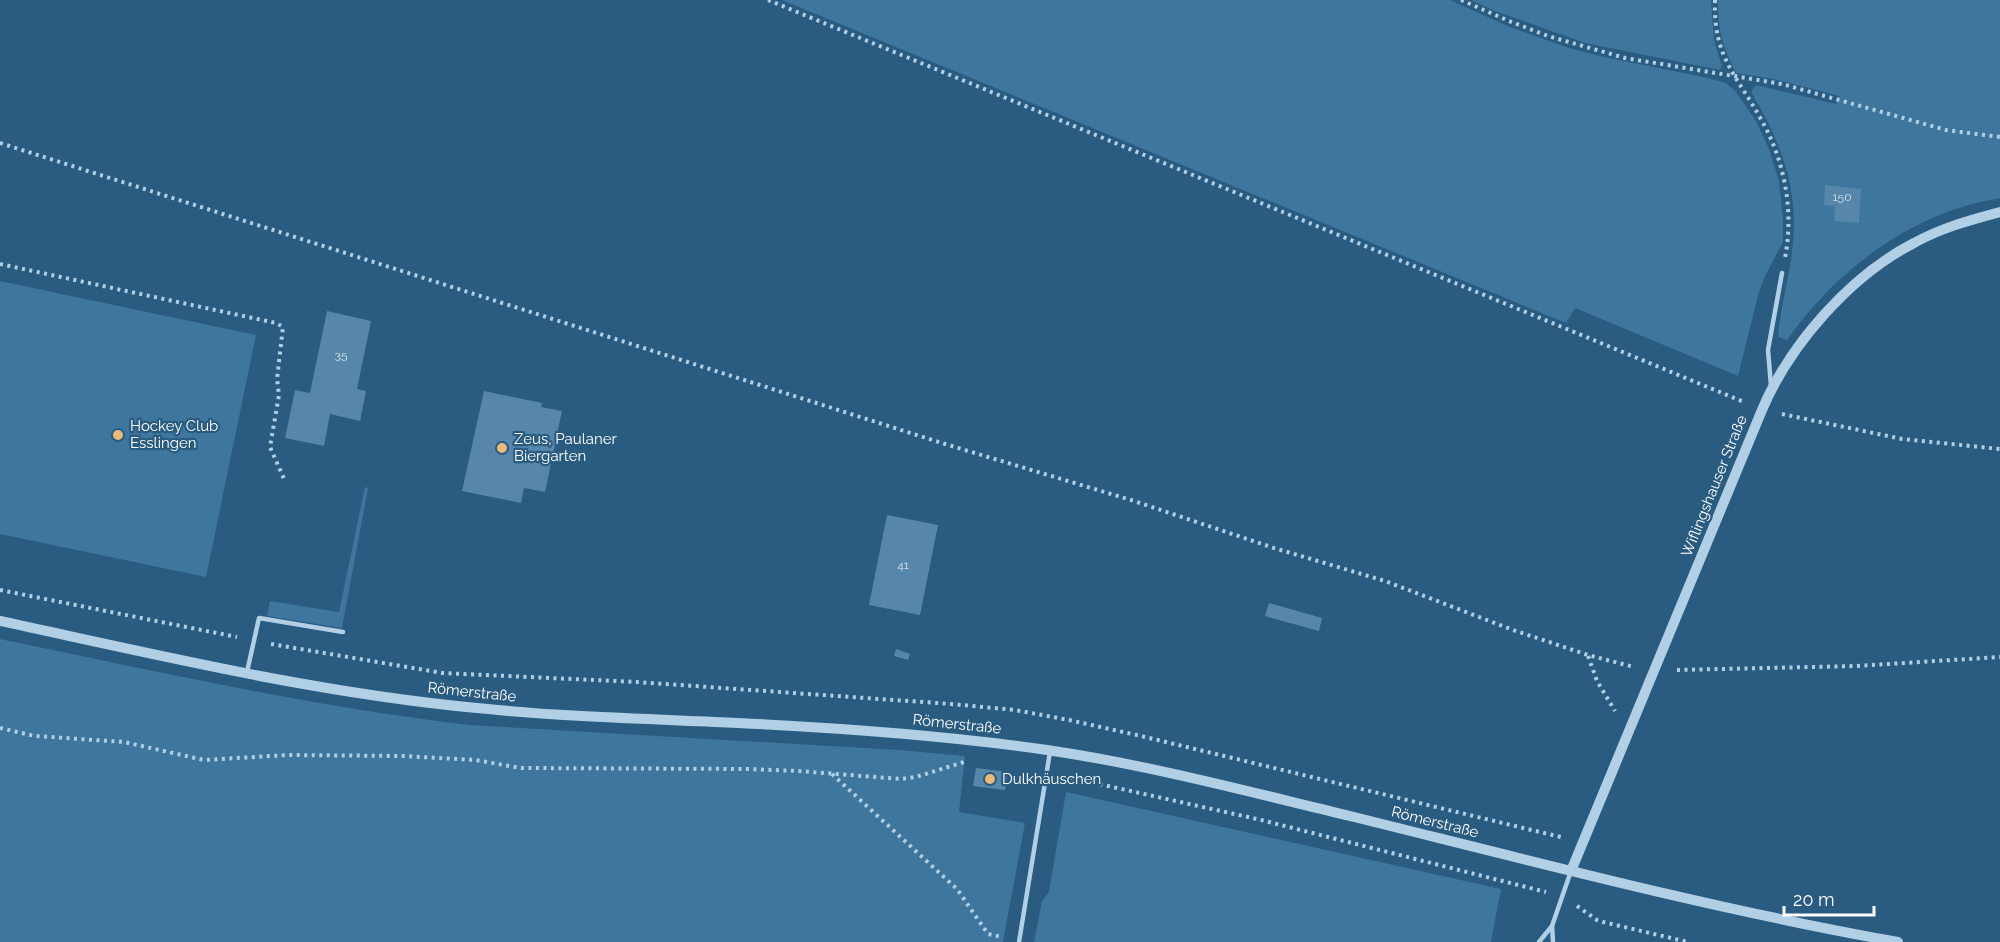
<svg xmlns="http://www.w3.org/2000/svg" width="2000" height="942" font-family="Raleway,sans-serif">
<rect width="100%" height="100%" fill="#295c80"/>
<!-- green -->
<g fill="#3e769d">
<path d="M782,0h668l60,27 59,21 35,9 100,20 22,6 10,9 20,29 13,28 10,32 4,37v24l-19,36 -5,14 -21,84 -163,-68 -9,15z"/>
<path d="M1471,0h240l3,40 8,26 -2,4 -135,-27 -90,-32z"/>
<path d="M1718,0h282v198c-19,4 -39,8 -58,16 -63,25 -116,71 -155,126l-9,-3c2,-27 9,-51 13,-78 10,-64 -7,-112 -40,-167l5,-7 80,19 3,-8 -65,-17 -38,-6c-14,-28 -18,-42 -18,-73z"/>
<path d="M0,281l256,54 -50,242 -206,-43z"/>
<path d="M365,487l3,1 -26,140 -75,-12 3,-15 69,11z"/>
<path d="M0,639c156,32 312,68 470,86l429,25 66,6 -6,56 66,11 -22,119h-1003z"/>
<path d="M1066,792l435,97 -10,53h-457l8,-41 7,-9z"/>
</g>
<!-- building -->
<g fill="#5687ab">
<path d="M1825,185l36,4 -2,34 -25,-2 1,-15 -11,-1z"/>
<path d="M327,311l44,10 -14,68 9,2 -6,30 -30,-7 -6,32 -39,-8 10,-48 15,3z"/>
<path d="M484,391l58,12 -1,4 21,4 -17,81 -21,-4 -3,15 -59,-12z"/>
<path d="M887,515l51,10 -18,90 -51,-10z"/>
<path d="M1269,603l53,15 -3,13 -54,-15z"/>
<path d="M896,649l14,5 -2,6 -14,-4z"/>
<path d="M976,768l32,4 -3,18 -32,-4z"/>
</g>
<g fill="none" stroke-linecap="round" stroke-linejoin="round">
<!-- path -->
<g stroke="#b1d0e5" stroke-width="4" stroke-dasharray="3 4.5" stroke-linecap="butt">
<path d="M768,0l976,402"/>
<path d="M1461,0l48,21 39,15 77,22 157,26 164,46 54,7"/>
<path d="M1715,0c-2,58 22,75 47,121 23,41 32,91 23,137"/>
<path d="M0,143l945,301 186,56 143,48 111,33 128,49 75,25 46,12"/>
<path d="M0,264l276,59 7,4 -6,52 2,16 -9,52 15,34"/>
<path d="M1782,414l120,25 98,10"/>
<path d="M0,590l237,47"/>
<path d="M271,644l171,29 195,9 314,22 64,6 54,10 72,16 424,102"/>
<path d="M1588,656l9,25 18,30"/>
<path d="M1677,670l179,-4 144,-9"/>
<path d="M0,728l35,8 89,6 80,18 84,-5 115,1 72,4 46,8 227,1 50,2 103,8 15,-2 48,-15"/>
<path d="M832,774l125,115 31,45 14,3"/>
<path d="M1063,776l194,43 289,73"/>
<path d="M1577,906l20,14 6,2 85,20"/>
</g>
<!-- service -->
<g stroke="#b1d0e5" stroke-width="4.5">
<path d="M1771,386l-3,-36 14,-77"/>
<path d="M247,672l12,-54 84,14"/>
<path d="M1552,926l1,16"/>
<path d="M1019,942l31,-190"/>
<path d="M1539,942l13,-16 19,-55"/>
</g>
<!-- tertiary -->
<g stroke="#b1d0e5" stroke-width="10">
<path d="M0,621c158,34 316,72 477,87 86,9 174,11 261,15 103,5 207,12 309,27 102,15 203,42 303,66 182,45 363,93 548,126"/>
<path d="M1571,871l191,-461c28,-66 88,-134 152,-167 27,-15 56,-23 86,-31"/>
</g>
</g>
<!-- markers -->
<g fill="#ecba78" stroke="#295c80" stroke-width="2">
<circle cx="118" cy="435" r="6"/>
<circle cx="502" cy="448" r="6"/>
<circle cx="990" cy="779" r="6"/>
</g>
<g text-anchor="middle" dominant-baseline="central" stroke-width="4.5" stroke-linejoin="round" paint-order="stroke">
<!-- number labels -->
<g font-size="12" fill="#d5e1ea">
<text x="1842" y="197">150</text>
<text x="341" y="355">35</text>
<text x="903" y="565">41</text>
</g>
<!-- poi labels -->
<g font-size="15" fill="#fff" stroke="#295c80" text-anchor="start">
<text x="130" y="426">Hockey Club<tspan x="130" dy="17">Esslingen</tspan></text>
<text x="514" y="439">Zeus, Paulaner<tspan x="514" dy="17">Biergarten</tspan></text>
<text x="1002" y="779">Dulkhäuschen</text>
</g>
<!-- street labels -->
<g font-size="15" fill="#fff" stroke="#295c80">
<text transform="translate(1714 486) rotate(-68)">Wiflingshauser Straße</text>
<text transform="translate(472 692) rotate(6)">Römerstraße</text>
<text transform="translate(957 724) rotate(6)">Römerstraße</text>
<text transform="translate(1435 822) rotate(14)">Römerstraße</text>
</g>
</g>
<!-- scale -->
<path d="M1784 906v9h90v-9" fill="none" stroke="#ffffff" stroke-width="3"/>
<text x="1793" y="906" font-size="18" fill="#ffffff" stroke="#295c80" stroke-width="4.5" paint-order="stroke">20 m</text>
</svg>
